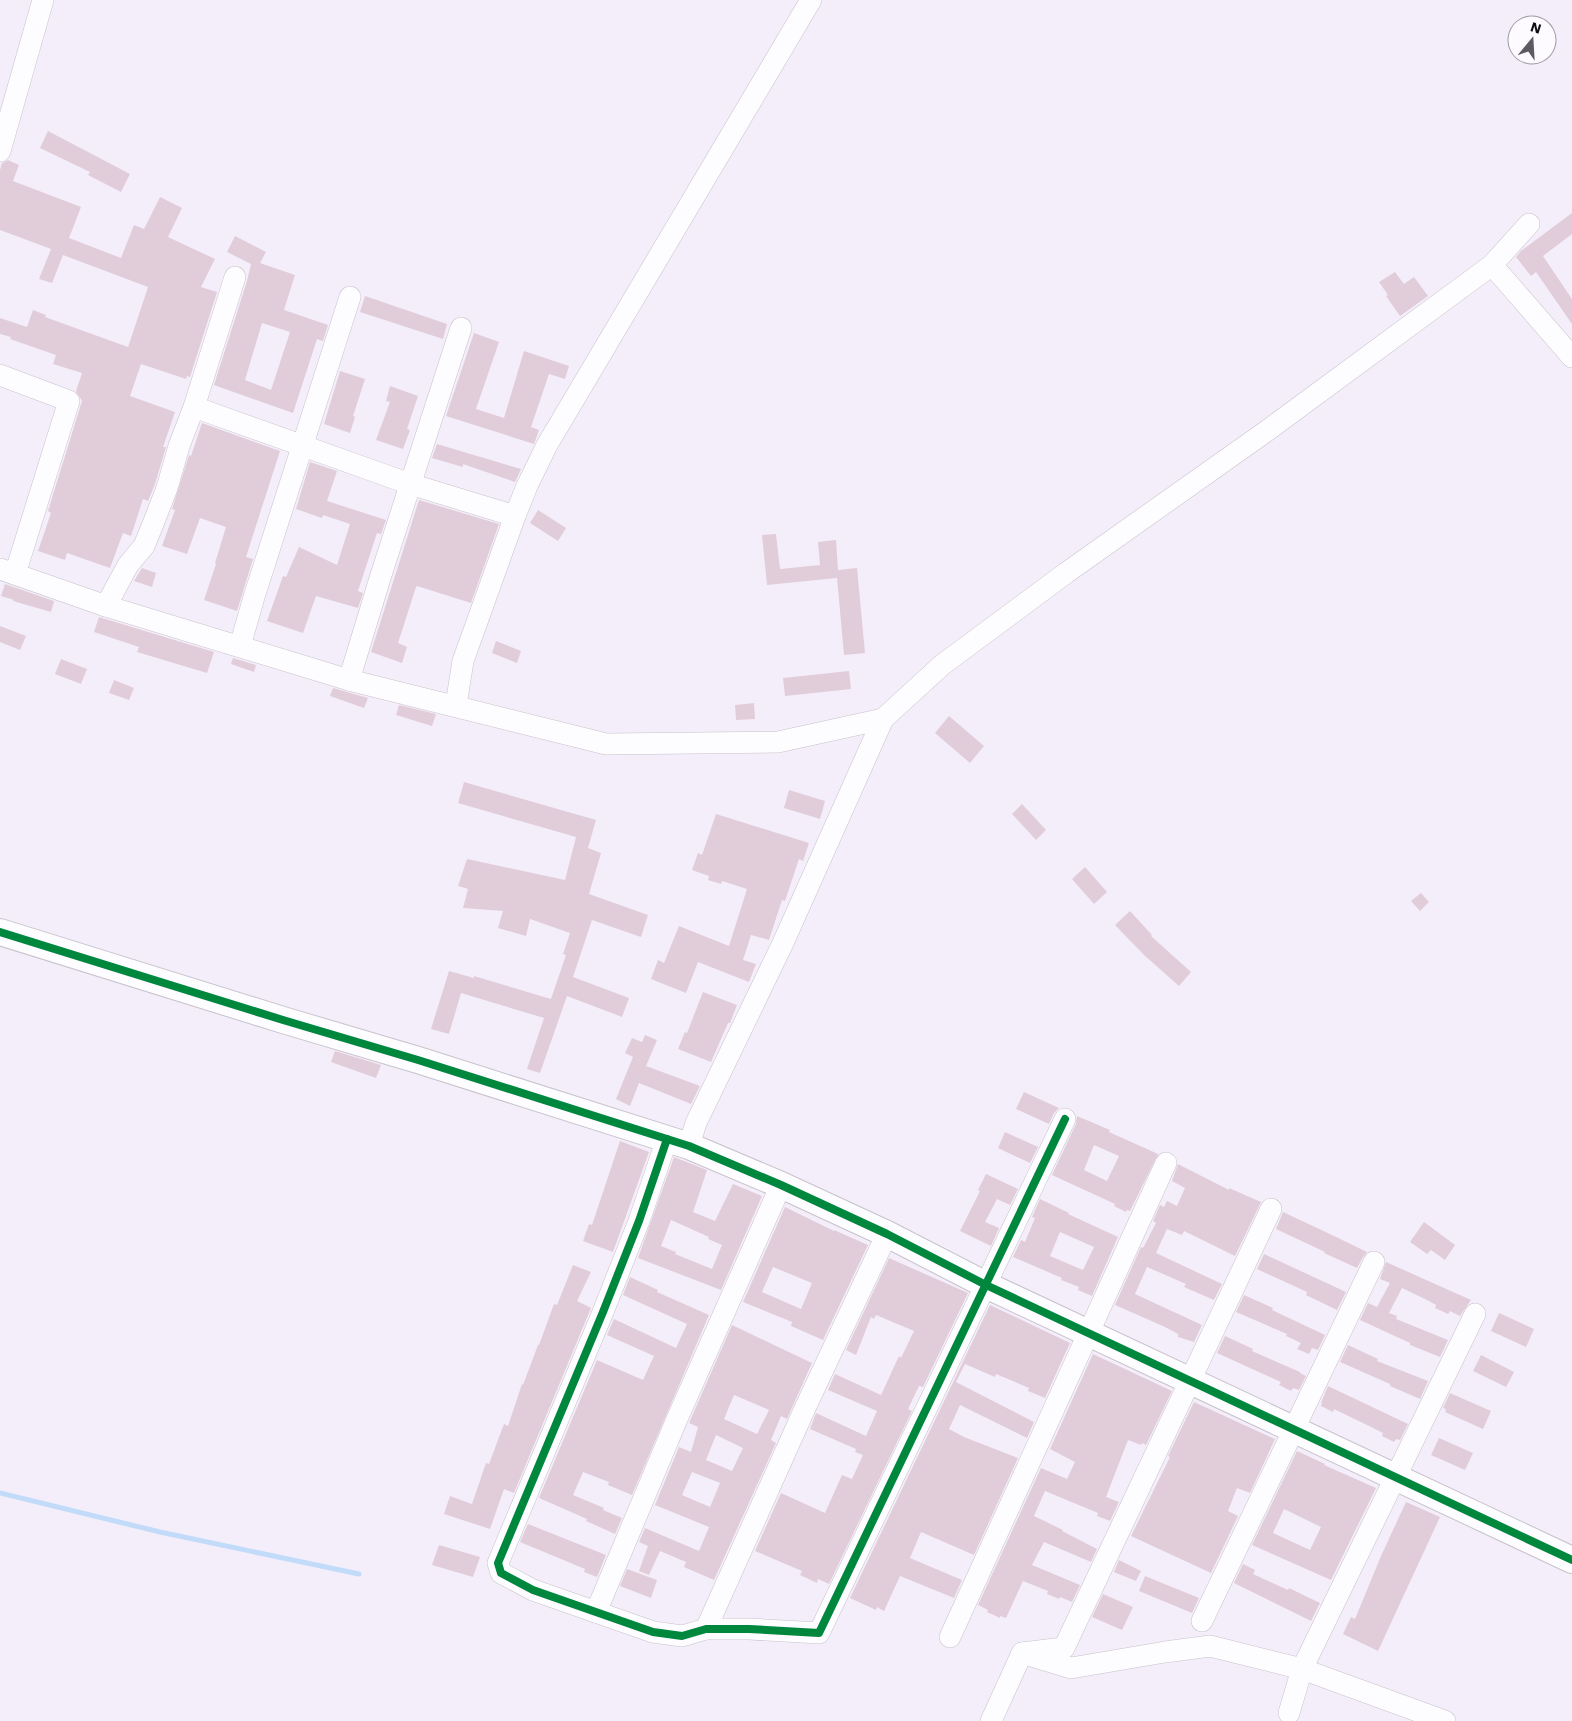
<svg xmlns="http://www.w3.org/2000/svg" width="1572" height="1721" font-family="'Work Sans',sans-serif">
<rect width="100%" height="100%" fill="#f4eefa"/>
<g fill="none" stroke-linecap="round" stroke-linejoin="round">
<!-- stream -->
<path stroke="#c1dbf9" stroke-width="5" d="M0,1493l160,39 199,42"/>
</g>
<!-- building -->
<g fill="#e1cdda" fill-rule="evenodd">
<path d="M48,131l82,43 -9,18 -33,-17 2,-3 -50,-24z"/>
<path d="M8,160l11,5 -6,16 68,26 -12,31 52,20 13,-33 10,4 16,-32 22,11 -14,29 47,22 -14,28 16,5 -27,85 -3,-1 -1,3 -45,-15 -11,32 45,16 -12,35h3l-11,37 -7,17 -5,-2 -12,37 -8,-3 -13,35 -43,-15 -2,7 -27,-9 13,-38 -3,-2 34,-110 -6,-10 6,-18 -29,-9 3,-9 -46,-16 1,-2 -11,-3v-16l27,9 6,-17 13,5 -1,2 83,30 20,-60 -85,-32 -11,28 -13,-4 12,-30 -51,-19v-60l2,-7z"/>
<path d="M1572,213v21l-29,22 29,43v25l-36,-52 -5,4 -15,-19 5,-6z"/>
<path d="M235,236l31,16 -6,11 35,12 -11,35 44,15 -5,16 -6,-2 -24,74 -79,-28 33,-104 4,-17 -24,-12zM262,323l28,9 -19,58 -26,-10z"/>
<path d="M1395,272l9,12 10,-7 14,19 -28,20 -14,-20 2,-1 -9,-13z"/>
<path d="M365,296l82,28 -4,15 -83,-27z"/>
<path d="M474,333l25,9 -23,67 28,9 20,-67 45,15 -4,13 -16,-5 -18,53 8,3 -5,14 -88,-28z"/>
<path d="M340,371l25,8 -12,37 2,1 -5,16 -26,-9z"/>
<path d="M390,386l28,10 -11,33 3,1 -7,19 -27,-9 14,-38 -4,-1z"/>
<path d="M202,423l78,28 -34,106 7,2 -16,52 -33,-11 12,-36 -1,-1 11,-36 -26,-9 -13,36 -25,-8 13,-36 -3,-1 17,-54 2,1z"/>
<path d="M437,444l30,9 54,16 -6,13 -52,-18v3l-31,-9z"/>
<path d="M310,462l27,9 -10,30 59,19 -5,14 -4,-1 -19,58 5,2 -5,15 -42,-12 -13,37 -36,-12 16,-45 3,1 13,-30 38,18 13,-41 -27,-9 -1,3 -26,-9z"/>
<path d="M419,500l80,24 -28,79 -54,-17 -1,1 -18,56 9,4 -5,16 -31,-11z"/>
<path d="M538,510l28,18 -8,13 -28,-18z"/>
<path d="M776,534l4,35 40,-4 -2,-23 18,-2 2,30 19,-2 8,85 -21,2 -7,-77 -70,7 -5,-50z"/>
<path d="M142,568l14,5 -4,14 -18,-6z"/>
<path d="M5,584l49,17 -3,11 -38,-11 1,-1 -13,-4z"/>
<path d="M99,617l115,35 -7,21 -70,-21 2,-5 -45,-15z"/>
<path d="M0,626l26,10 -6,14 -20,-8z"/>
<path d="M496,641l25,10 -4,12 -25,-10z"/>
<path d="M233,658l23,7 -2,7 -23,-8z"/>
<path d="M61,659l26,10 -6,15 -26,-10z"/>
<path d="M849,671l2,18 -66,7 -2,-18z"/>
<path d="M114,680l20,8 -5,12 -20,-7z"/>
<path d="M333,688l35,10 -4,10 -34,-12z"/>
<path d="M754,703l1,16 -19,1 -1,-15z"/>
<path d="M399,705l37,9 -4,12 -36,-11z"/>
<path d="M949,716l35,30 -14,17 -35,-30z"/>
<path d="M464,782l132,38 -8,28 13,5 -12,41 59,21 -7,22 -49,-17 -19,57 56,21 -7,19 -55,-21 -27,77 -13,-4 17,-51 -83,-25 -12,41 -18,-5 18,-58 25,7v-2l77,23 15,-44 -3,-1 7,-21 -40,-14 -4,17 -28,-8 5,-17 -40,-3 5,-19 -10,-3 9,-27 98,21 11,-43 -118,-34z"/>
<path d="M789,790l36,11 -5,18 -36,-11z"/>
<path d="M1022,804l24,26 -10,10 -24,-26z"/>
<path d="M716,814l93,29 -6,18 -4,-2 -14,42 -3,-1 -13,40 -18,-5 -8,25 13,4 -7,18 -51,-20 -12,31 -35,-14 7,-19 6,3 15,-37 50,20 18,-57 -25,-8 -1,3 -13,-4 1,-4 -17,-6 6,-17 4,2z"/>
<path d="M1085,867l22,25 -13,12 -22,-25z"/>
<path d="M1421,893l8,9 -9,9 -9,-10z"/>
<path d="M1130,911l22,24 -1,1 40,36 -12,14 -35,-31 -29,-30z"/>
<path d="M703,992l34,13 -7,18h-2l-17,39 -33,-13 7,-17 2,1z"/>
<path d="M645,1035l12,5 -11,26 54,20 -9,18 -52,-21 -9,23 -14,-7 17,-42 -8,-4 7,-15 10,4z"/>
<path d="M335,1051l46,14 -5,13 -45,-16z"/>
<path d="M1024,1092l35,16 -5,5 -5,11 -33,-15z"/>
<path d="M1077,1116l33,14 -1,2 49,22 -28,57 -3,-1 -1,2 -12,-6 1,-2 -63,-29 24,-51zM1094,1145l25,11 -12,25 -23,-11z"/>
<path d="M1005,1132l33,15 -8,16 -32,-15z"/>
<path d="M620,1141l29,11 -36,100 -30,-11 6,-17 3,1z"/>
<path d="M674,1157l33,13 -14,42 22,9 18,-37 29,12 -41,94 -83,-32zM671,1220l38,17 -1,2 14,6 -10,24 -37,-15 1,-2 -15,-6z"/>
<path d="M1178,1164l51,26v-2l32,14 -26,54 -51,-25 -2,4 -15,-6 -11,24 66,31 -8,16 -30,-13 2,-3 -39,-17 -12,27 67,31 -8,17 -16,-5v-3l-13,-7 -50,-22 26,-58 2,1 13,-25 -3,-2 7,-16 4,2 3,-6 10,5 8,-18 -13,-7z"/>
<path d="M986,1174l32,15 -8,16 -13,-6 -12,23 14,6 -8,18 -31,-15 20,-40 -2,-1z"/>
<path d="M1040,1199l29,14 -1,1 50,23 -26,59 -14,-6 1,-3 -18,-7 1,-2 -49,-21 8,-17 4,2 10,-24 -3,-1zM1060,1232l34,15 -11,23 -33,-14z"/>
<path d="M785,1207l49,24v-1l34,15 -45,95 -32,-14 1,-4 -49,-20zM773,1267l39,16 -11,26 -39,-17z"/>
<path d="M1283,1212l49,23 35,17 -4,5 -6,11 -33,-15 1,-1 -49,-23z"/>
<path d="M1424,1222l31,23 -10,15 -14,-10 -4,4 -17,-12z"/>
<path d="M1264,1254l82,38 -9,18 -31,-15 1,-3 -50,-23z"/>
<path d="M889,1258l79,35 -45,94 -4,-1 -11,23 4,2 -83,173 -11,-5 -1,4 -17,-8 2,-4 -47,-20 26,-58 44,20 17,-38 10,4 11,-24 -8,-3 1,-3 -46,-20 6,-16 50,23 11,-25 -49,-21 7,-16 46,21 18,-39 2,2 13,-27 -38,-16 -2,4 -3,-2 -15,38 -10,-5z"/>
<path d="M1386,1262l85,38 -11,16 -10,-5 -2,3 -13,-6 1,-3 -7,-4 -27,-13 -13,25 8,3 -1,3 52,21 -8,17 -30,-12v-2l-50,-23 8,-17 9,4 13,-24 -10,-4z"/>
<path d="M573,1265l18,7 -14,29 14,7 -77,185 -10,-4 -14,40 -46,-15 6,-18 22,8 14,-41 3,1 15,-40 4,2 14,-42 1,1 15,-40h1l15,-41 3,1z"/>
<path d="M630,1277l28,13 -1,2 52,23 -77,180 -24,-10 1,-3 -26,-10 -10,23 31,13 -1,2 19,8 -7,16 -29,-13 1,-2 -48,-21 58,-138 46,20 11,-24 -47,-21 7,-16 62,29 11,-24 -64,-29z"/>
<path d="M1244,1295l29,13 -1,2 53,25 -7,15 -6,-2 -3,6 -12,-5 4,-6 -15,-7 1,-2 -51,-22z"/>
<path d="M990,1305l80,38 -25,55 -17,-7 1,-3 -33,-14 -1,3 -30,-13 -9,18 78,40 -7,16 -67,-33 -11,24 15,8 54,21 -44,97 -53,-23 -11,26 52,22 -8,18 -54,-22 -16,35 -7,-4 -1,3 -26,-12z"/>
<path d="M1499,1313l35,16 -8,18 -35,-16z"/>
<path d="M732,1325l80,38 -25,56 -6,-3 -10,24 5,3 -62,137 -30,-13 2,-5 -26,-11 -11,24 -10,-4 9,-25 -9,-4 6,-14 54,23 10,-24 -54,-22 24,-58 12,5 7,-25 -9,-4zM734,1395l35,15 -12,24 -33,-15zM716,1435l27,13 -11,23 -26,-11zM692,1472l28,11 -10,24 -28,-12z"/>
<path d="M1225,1336l28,13 -1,2 48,21v1l6,3 -7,14 -6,-2 -2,3 -12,-6 2,-3 -64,-29z"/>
<path d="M1348,1345l30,14 -1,2 51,20 -8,18 -30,-13v-2l-50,-22z"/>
<path d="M1093,1354l79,37 -26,54 -4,-2 -1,2 -13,-5 -22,57 13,5 -9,19 -13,-5 1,-3 -53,-22 -11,25 29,14 -1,1 35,18 -6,13 -47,-20 -12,23 48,20 -8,17 -12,-5 -1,2 -12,-5 1,-3 -25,-10 -17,37 -6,-2v2l-13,-6 1,-2 -10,-5 63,-137 26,11 8,-17 -25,-13z"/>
<path d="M1481,1355l33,17 -8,15 -33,-16z"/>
<path d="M1328,1386l80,38 -8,16 -4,-1 -2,3 -12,-6 1,-3 -14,-7 -35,-17 -1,3 -12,-6 1,-3h-1z"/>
<path d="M1450,1393l41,18 -8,18 -38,-17 1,-3 -3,-1z"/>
<path d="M1194,1402l81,37 -25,54 -13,-5 -9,23 10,5 -27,57 -80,-37 39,-79 -2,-1z"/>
<path d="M1439,1438l34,15 -8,17 -34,-15z"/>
<path d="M1297,1451l28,13 -1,1 52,23 -45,92 -79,-35zM1284,1509l37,18 -11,23 -37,-17z"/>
<path d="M1406,1502l34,15 -62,134 -35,-17 8,-17 4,2 26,-63z"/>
<path d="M528,1524l78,31 -9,22 -13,-5 1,-3 -65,-27z"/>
<path d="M439,1545l41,12 -7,20 -41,-12z"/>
<path d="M1119,1560l22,11 -5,10 -22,-9z"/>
<path d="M1243,1564l12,6 -2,4 35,16 1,-2 31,15 -9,18 -77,-38z"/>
<path d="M627,1569l30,11 -6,18 -31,-12z"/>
<path d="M1145,1576l54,22 -7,15 -53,-22z"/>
<path d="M1103,1594l30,13 -11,23 -30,-13z"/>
</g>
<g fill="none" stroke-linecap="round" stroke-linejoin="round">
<!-- minor casing -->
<g stroke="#c7c2cb" stroke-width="22">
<g id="minor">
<path d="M0,151l43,-151"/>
<path d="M1492,265l80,92"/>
<path d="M0,375l69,26 -54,173"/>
<path d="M194,407l216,77 105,32"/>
<path d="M0,569l106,37 243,74 257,64 172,-2 105,-23"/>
<path d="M106,606l22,-41 16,-19 9,-22 14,-36 12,-42 15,-39 41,-130"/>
<path d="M240,646l14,-49 96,-300"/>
<path d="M349,680l32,-105 80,-247"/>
<path d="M456,705l7,-44 52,-145 12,-30 20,-41 264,-445"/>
<path d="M667,1139l-28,82 -36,91 -105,251 3,10 32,17 120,42 29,4 24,-7h43l70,4 246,-514"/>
<path d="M689,1146l7,-23 87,-180 100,-224 59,-54 124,-92 202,-143 224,-165 37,-41"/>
<path d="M596,1612l81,-193 104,-234"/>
<path d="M1202,1621l172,-359"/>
<path d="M706,1629l100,-223 81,-172"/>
<path d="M950,1637l216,-474"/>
<path d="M1022,1653l42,-5 207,-439"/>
<path d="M1028,1655l43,13 94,-16 45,-6 92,23 143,52"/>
<path d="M1289,1713l13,-44 173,-355"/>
<path d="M991,1721l31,-68"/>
</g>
</g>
<!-- tertiary casing -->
<g stroke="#c7c2cb" stroke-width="28">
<path id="tertiary" d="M0,932l283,88 135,40 271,86 92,39 106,49 99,51 586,275"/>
</g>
<!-- minor -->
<use href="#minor" stroke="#fdfcfe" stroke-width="21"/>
<!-- tertiary -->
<use href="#tertiary" stroke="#fdfcfe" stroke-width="26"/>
<!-- cycleway casing -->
<g stroke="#fdfbff" stroke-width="11">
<g id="cycleway">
<path d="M0,932l283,88 135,40 271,86 92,39 106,49 99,51 586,275"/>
<path d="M667,1139l-28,82 -36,91 -105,251 3,10 32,17 120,42 29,4 24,-7h43l70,4 246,-514"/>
</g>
</g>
<!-- cycleway -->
<use href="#cycleway" stroke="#00873e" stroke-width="8"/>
</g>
<!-- north arrow -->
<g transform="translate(1532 40) rotate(18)"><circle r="24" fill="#fdfbff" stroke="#9d9ba0"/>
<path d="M0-4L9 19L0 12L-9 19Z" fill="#5e5a63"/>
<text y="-8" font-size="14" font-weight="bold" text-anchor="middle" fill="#0e0b12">N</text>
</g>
</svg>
